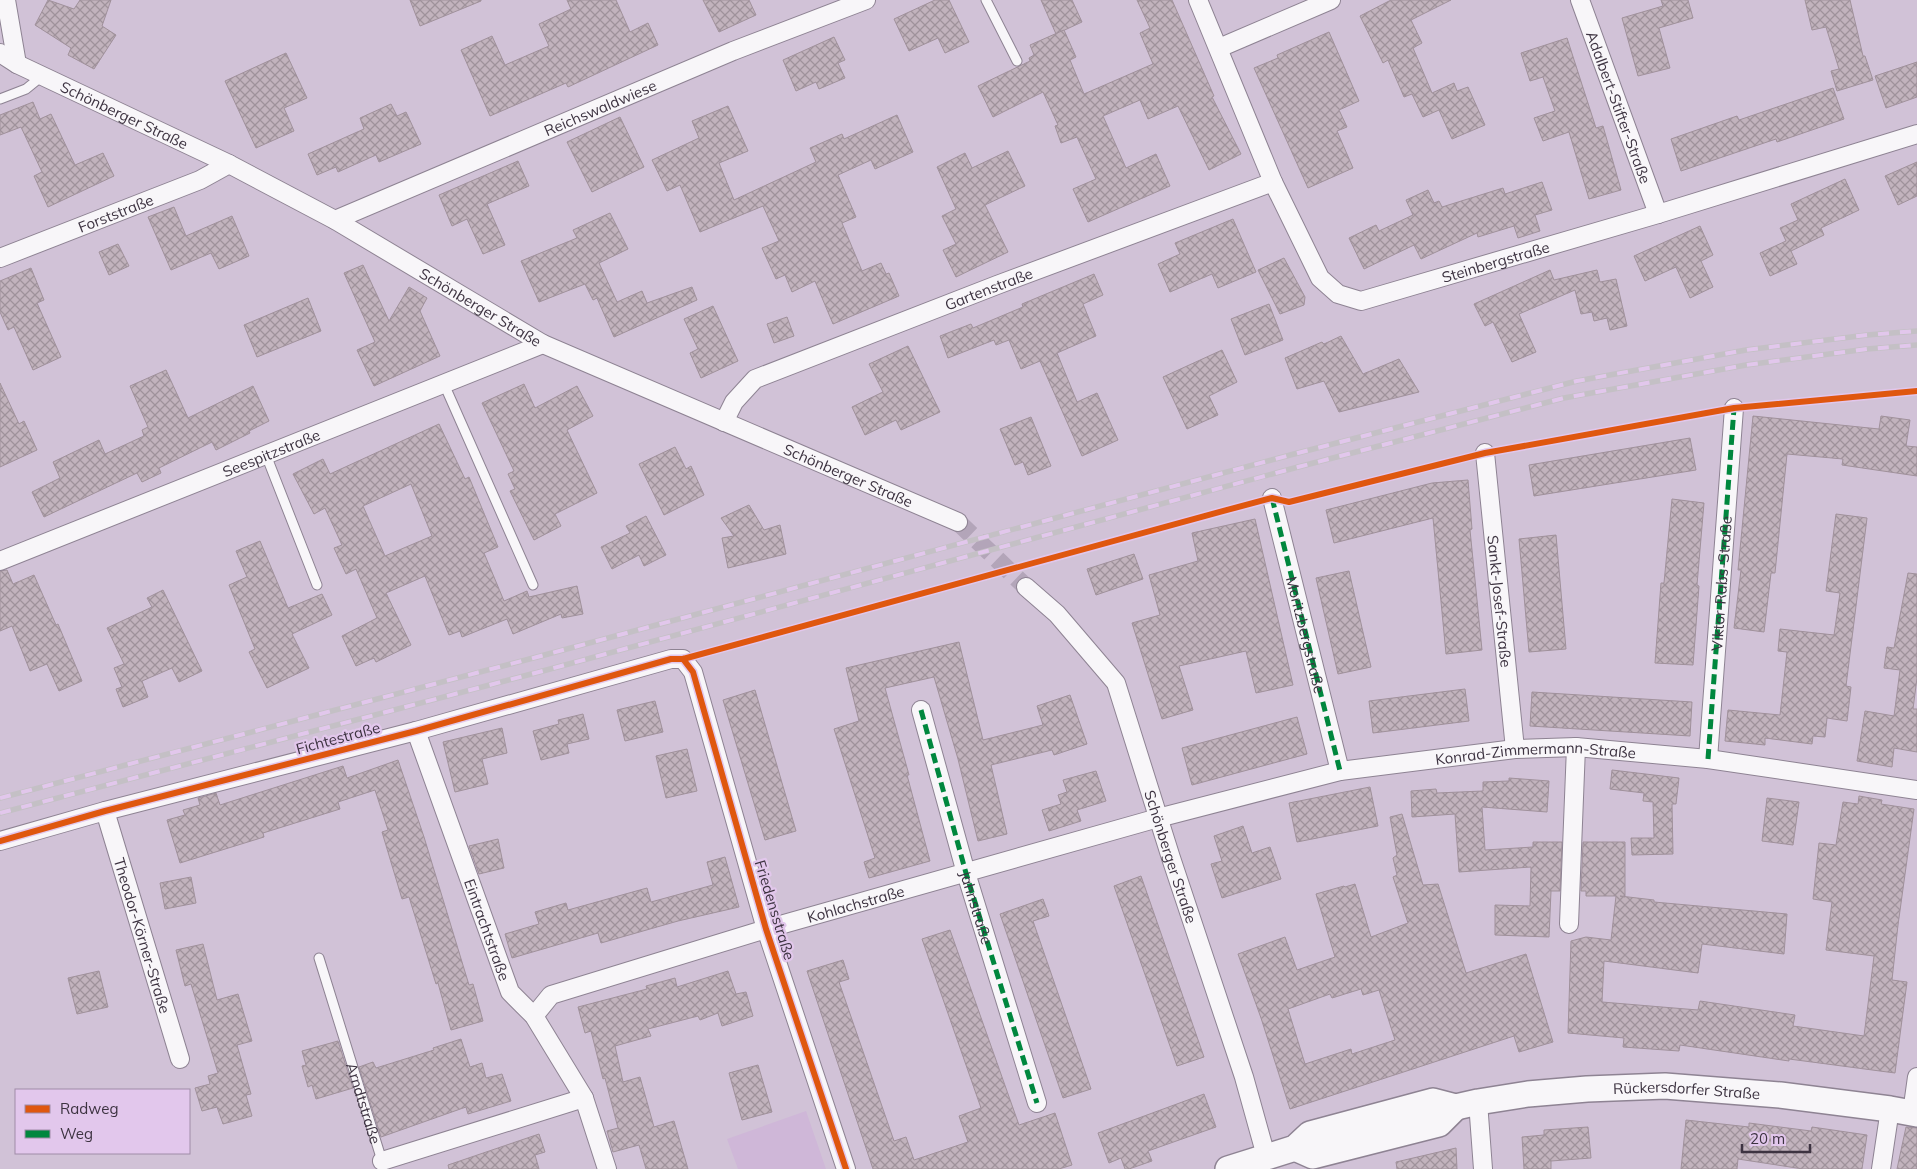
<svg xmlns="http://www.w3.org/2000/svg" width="1917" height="1169" font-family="Mulish,sans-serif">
<defs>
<pattern id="building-cross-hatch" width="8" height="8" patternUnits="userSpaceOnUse" patternTransform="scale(1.25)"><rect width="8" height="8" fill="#c2b3bd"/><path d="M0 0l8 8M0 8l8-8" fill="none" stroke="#9f929b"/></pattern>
</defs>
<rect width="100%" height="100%" fill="#d1c2d7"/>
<!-- built -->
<path fill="#cfb7d8" d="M806,1111l20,58h-88l-11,-30z"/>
<!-- building -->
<g fill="url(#building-cross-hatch)" stroke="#a0919b" fill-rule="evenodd">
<path d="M48,0l26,9 6,-9h31l-9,26 14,9 -22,34 -26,-14 3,-7 -36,-23z"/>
<path d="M410,0h71v1l-61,25z"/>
<path d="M567,0h49l14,32 18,-9 10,22 -90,42 -2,-4 -76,33 -29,-66 31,-14 13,29 44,-19 -10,-22 32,-15z"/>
<path d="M703,0h46l7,15 -37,17z"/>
<path d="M935,0h14l20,42 -24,11 -7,-15 -29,13 -15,-32z"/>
<path d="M1041,0h31l10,22 -26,12z"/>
<path d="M1137,0h35l42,96 -2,1 29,57 -32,16 -31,-64 -30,13 -8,-19 -37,16 23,52 30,-14 14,32 -82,36 -15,-33 23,-10 -19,-42 -16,6 -6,-17 3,-1 -15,-33 -50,25 -15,-31 52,-25 -1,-3 5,-3 -4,-10 34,-15 12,27 -6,3 14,34 69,-30 -13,-31 10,-5z"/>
<path d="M1391,0h60l-40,20 11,23 -9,5 19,45 22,-10 3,8 11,-4 17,38 -33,14 -13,-29 -16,7 -11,-23 -8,3 -16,-37 -5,3 -23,-47z"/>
<path d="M1661,0h27l5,18 -34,10 11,40 -32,8 -16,-58 41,-12z"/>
<path d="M1805,0h45l13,56h2l8,24 -36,11 -6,-20 8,-2 -13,-42 -14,3z"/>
<path d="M1329,32l30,69 -20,9 8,17 -10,4 16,37 -45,20 -54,-120 24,-10 -1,-3z"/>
<path d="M834,37l11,23 -7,3 7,15 -26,11 -3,-7 -20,9 -13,-31z"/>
<path d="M1567,38l29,90 7,-2 18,64 -32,9 -20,-67 -26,9 -9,-23 21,-7 -12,-34 -13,4 -9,-28z"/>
<path d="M286,53l21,45 -23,10 10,23 -38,17 -31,-67z"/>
<path d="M1917,62v35l-31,11 -11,-32z"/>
<path d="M1833,88l11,31 -67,23 -1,-3 -95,32 -10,-32 66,-23 2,4z"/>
<path d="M33,102l7,17 11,-5 24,51 28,-12 11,23 -66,31 -14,-31 8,-4 -21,-45 -21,8v-20z"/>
<path d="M391,104l6,12 9,-4 15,32 -42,18 -3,-7 -38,17 -2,-5 -19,8 -9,-21 56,-25 -4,-11z"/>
<path d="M728,106l20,45 -29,12 15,37 82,-38 -6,-14 32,-14 2,5 53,-24 16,37 -38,17 -4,-9 -33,15 18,42 -14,6 20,48 19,-8 5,11 3,-1 10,23 -66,28 -18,-43 -23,11 -7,-17 -9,4 -14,-31 17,-7 -16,-35 -63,26 -20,-47 -13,6 -15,-31 47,-22 -7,-17z"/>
<path d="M620,117l24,50 -52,25 -25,-50z"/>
<path d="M1008,151l17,35 -40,19 23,47 -52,25 -13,-27 13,-6 -14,-28 14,-7 -19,-42 28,-14 7,15z"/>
<path d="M518,161l11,25 -42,18 18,41 -22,9 -16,-35 -15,7 -13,-31z"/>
<path d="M1917,162v34l-19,9 -13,-29z"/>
<path d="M1845,179l14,31 -38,18 3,7 -33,16 6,13 -27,12 -10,-23 26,-12 -6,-13 18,-8 -7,-16z"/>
<path d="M1542,182l10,28 -17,5 5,16 -22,7 -4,-12 -36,11 -1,-4 -56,26 -7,-14 -50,24 -15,-31 27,-13 3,6 34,-16 -7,-15 22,-10 6,13 5,-2 3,6 61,-19 2,6z"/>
<path d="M174,207l12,29 46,-20 17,40 -30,13 -8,-16 -40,17 -23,-53z"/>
<path d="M610,213l18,36 -29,14 18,39 25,-11 5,12 45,-16 5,13 -83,37 -17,-39 -4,2 -8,-16 -46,18 -18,-41 56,-23 -4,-8z"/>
<path d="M1233,219l23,53 -38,16 -6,-14 -42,18 -12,-28 22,-10 -5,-11z"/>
<path d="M1700,226l13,29 -12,6 12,26 -23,11 -14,-31 -31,14 -11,-25z"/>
<path d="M118,244l11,22 -20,9 -10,-23z"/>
<path d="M1284,258l21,39 -1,8 -24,9 -22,-44z"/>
<path d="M363,265l26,56 20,-34 18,11 -7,13 20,45 -66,30 -17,-36 18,-8 -31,-69z"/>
<path d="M31,268l13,32 -7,3 24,54 -28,13 -19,-43 -6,3 -8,-18v-31z"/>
<path d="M1550,270l4,10 43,-10 3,12 16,-3 11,47 -17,4 -3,-12 -13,3 -2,-9 -11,2 -6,-24 -56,24 17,38 -24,10 -19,-40 -8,4 -11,-22z"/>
<path d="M1094,274l9,21 -20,9 13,32 -39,17 20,49 20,-9 21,47 -36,16 -42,-95 -19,8 -12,-29 -13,5 -2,-5 -46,18 -8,-22 31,-12 2,4 50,-21 -1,-3z"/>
<path d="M308,298l13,33 -64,26 -13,-32z"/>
<path d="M1269,304l14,36 -38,15 -14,-36z"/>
<path d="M713,306l25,55 -37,17 -11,-25 8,-4 -14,-30z"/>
<path d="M787,317l7,19 -20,7 -7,-19z"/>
<path d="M1341,336l22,38 36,-15 20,33 -80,20 -15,-31 -27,8 -12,-31 37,-16 2,2z"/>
<path d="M908,346l32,66 -39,18 -5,-10 -31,15 -13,-28 31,-15 -14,-28z"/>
<path d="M1222,350l15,32 -28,14 9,19 -31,14 -24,-52z"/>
<path d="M166,370l22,48 65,-32 16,35 -20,10 1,2 -34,17 -4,-8 -53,26 2,5 -19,9 -5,-9 -93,44 -12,-25 28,-14 -7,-16 46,-22 6,14 39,-18 -2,-6 6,-3 -18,-41z"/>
<path d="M0,383l19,41 5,-3 13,29 -37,17z"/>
<path d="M524,384l11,24 42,-22 16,30 -26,14 30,63 -42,21 6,12 -27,14 -24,-49 5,-2 -7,-15 6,-3 -32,-68z"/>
<path d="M1753,416l126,13 2,-13 29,4 -4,26 11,1v29l-75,-11 1,-6 -56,-5 -12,119h-4l-7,59 -30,-4 7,-58h-3z"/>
<path d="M1031,417l20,49 -23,9 -5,-13 -8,3 -15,-36z"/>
<path d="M439,424l26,55 4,-2 29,70 -14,6 20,48 23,-10 2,6 48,-11 6,28 -21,4 -1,-4 -48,20 -6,-15 -45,18 -2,-6 -11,4 -24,-59 -39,17 25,52 -35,17 -2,-4 -18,8 -14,-30 35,-18 -21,-49 -10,5 -12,-26 8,-3 -17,-37 -11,6 -21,-40 30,-15 7,15zM411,484l21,52 -47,20 -22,-50z"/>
<path d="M1690,438l6,32 -162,26 -5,-31z"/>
<path d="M675,447l11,22 5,-3 13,29 -40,20 -25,-51z"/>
<path d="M1468,480l4,49 -2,1 12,120 -36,4 -13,-136 -99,25 -8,-33 106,-27z"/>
<path d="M1672,499l32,4 -7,82 2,1 -6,79 -38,-2 6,-80h3z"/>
<path d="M749,505l15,25 16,-5 6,29 -58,14 -6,-30 12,-2 -13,-18z"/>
<path d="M1836,514l31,4 -21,168 5,1 -4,34 -20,-3 -2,19 -12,-1 -1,8 -47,-6v7l-40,-4 3,-31 52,5 7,-63 -9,-1 2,-22 54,6 6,-42 -14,-2z"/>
<path d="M646,516l20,39 -22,11 -5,-11 -27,14 -11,-22 29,-14 -4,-7z"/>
<path d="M1255,519l38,166 -37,8 -10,-42 -67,15 14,44 -31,9 -30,-96 28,-8 -11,-40 49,-14 -6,-28z"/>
<path d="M1556,535l10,114 -37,3 -10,-113z"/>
<path d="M260,541l28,67 34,-14 10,21 -40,19 17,34 -42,20 -18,-36 6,-3 -26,-64 18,-8 -11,-26z"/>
<path d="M1134,554l9,25 -47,16 -9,-26z"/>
<path d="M7,570l6,14 21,-9 22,50 2,-1 24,57 -23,10 -12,-27 -17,7 -18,-45 -12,5v-60z"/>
<path d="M1349,571l22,96 -33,7 -22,-96z"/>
<path d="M1908,573l9,1v104l-4,31h4v43l-23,-4 -2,19 -35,-6 8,-50 29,5 6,-46 -16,-2 3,-21 7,1z"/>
<path d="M163,590l39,81 -23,11 -7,-14 -30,13 6,16 -25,10 -7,-18 6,-2 -8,-19 10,-4 -17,-36 45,-21 -5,-9z"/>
<path d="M959,642l24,98 60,-15 -6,-19 33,-11 17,49 -33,11 -2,-5 -61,15 16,69 -29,7 -20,-82 -24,-82 -49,11 24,87h-2l23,86 -61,17 -5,-16 11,-4 -41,-129 25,-8 -13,-53z"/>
<path d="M1465,689l4,32 -96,12 -4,-32z"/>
<path d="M755,690l41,141 -31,9 -42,-140z"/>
<path d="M1532,692l160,10 -2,34 -160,-10z"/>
<path d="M655,701l8,31 -38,9 -8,-31z"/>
<path d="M583,714l6,25 -22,5 2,9 -28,7 -8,-29 26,-7 -1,-4z"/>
<path d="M1297,717l10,37 -115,31 -10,-37z"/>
<path d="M502,728l5,25 -25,6 6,25 -33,8 -12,-50z"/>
<path d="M687,749l10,42 -31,7 -10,-42z"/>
<path d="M398,760l26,77 45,148 4,-1 10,37 -32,9 -13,-47 -2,1 -27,-87 -7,2 -20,-67 6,-2 -13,-40 -37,12 2,7 -77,24 1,4 -84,26 -13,-43 18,-5 -2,-5 17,-5 -2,-7 4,-1 14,-4 4,12 123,-39 4,12z"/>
<path d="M1612,770l67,8 -3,26h-4l1,50 -41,1 -1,-17h23l-1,-36 -10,-1 1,-8 -34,-4z"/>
<path d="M1096,771l10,30 -29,9 4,11 -32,10 -7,-21 19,-6 -3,-9 9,-3 -4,-12z"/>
<path d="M1509,778l40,3 -2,31 -65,-5 3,43 48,-3v-5h29l-2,49h-9l-2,46 -54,-2v-30l35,1 1,-39 -72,5 -4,-58 -43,3 -1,-26 25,-2 1,4 46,-2v-9l26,-1z"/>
<path d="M1370,787l8,39 -81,16 -8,-39z"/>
<path d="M1859,796l23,4 -1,4 33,5 -16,116 -6,55 15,2 -12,91 -106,-14v2l-109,-16 -1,6 -56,-4 1,-9 -56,-5 3,-92 15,-4 25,3 5,-44h-30v-5h-5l2,-49h42v55l-5,-1 34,4v2l133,12 -3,40 -82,-10 -4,29 -94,-12 -2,41 96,8 2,-9 95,14 -2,11 71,10 10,-80 -48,-6 6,-48 -19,-3 6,-56 17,2 7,-43 15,2z"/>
<path d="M1767,798l32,4 -6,43 -31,-4z"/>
<path d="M1402,814l21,71 15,-1 28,89 60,-19 27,88 -34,10 -5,-16 -224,73 -29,-91 -23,-64 47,-17 12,33 38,-13 -19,-63 28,-8 1,1 10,-3 16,53 37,-14 -15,-46 4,-2 -4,-17 4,-3 -7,-38zM1361,989l2,6 16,-5 16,50 -43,14 -1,-5 -46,15 -17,-55 42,-15 2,4z"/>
<path d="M1243,826l9,27 18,-6 11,32 -59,19 -11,-34 11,-3 -8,-25z"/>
<path d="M498,839l6,29 -25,6 -10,-28z"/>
<path d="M725,857l14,50 -61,14 -77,22 -3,-10 -86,25 -7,-24 34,-10 -4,-12 31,-9 2,7 79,-22 4,14 62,-17 -6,-23z"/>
<path d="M1141,876l63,181 -27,9 -63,-180z"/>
<path d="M191,877l5,26 -31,6 -5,-26z"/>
<path d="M1043,899l6,17 -16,5 58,168 -28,9 -63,-184z"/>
<path d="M950,930l69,195 36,-12 17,52 -13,4h-186l-66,-198 36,-11 6,19 -10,3 55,159 12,-4 8,23 54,-18 -9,-26 22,-8 -59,-169z"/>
<path d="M203,944l14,56 21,-6 14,47 -15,4 14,49 -5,1 6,21 -29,8 -6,-17 -15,4 -7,-23 15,-4 -2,-8 10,-3 -27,-89 -6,2 -9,-36z"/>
<path d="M99,971l9,36 -31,7 -9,-36z"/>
<path d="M728,971l8,23 10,-2 7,24 -31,10 -4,-13 -18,7 -2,-4 -50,13 3,7 -36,10 8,36 17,-5 14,50 20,-6 14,48h-42l-7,-24 -26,7 -6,-21 11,-3 -13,-50 -2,1 -12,-48 -6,2 -7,-26 69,-18 -1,-3 29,-8 2,9z"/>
<path d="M461,1039l9,28 12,-4 4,15 16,-4 9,27 -43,13 -2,-7 -85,30 -22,-70 14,-5 3,6 58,-18 -1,-2z"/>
<path d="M338,1041l15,47 -37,11 -4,-14 -4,2 -6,-21 4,-1 -4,-14z"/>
<path d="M758,1065l14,47 -30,8 -13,-47z"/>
<path d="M1204,1094l12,33 -68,24 4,10 -23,8h-4l-4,-11 -12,5 -11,-30z"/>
<path d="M1686,1120l63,7v-4l62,8 1,-4 55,8 -5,34h-59l-65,-10 -1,10h-56z"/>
<path d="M1588,1127l3,31 -40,3v8h-27l-2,-32 22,-2v-5z"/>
<path d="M1906,1127l11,1v41h-20z"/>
<path d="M539,1134l6,18 -10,3 4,14h-90l-1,-4z"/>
<path d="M1456,1148l1,21h-60l-1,-7z"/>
</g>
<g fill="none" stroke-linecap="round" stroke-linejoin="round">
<!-- street-tunnel -->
<path stroke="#b3a5b9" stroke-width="18" stroke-dasharray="18 9" stroke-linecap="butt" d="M958,522l68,65"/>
<!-- lane casing -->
<g stroke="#8e8393" stroke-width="11">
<g id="lane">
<path d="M986,0l31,61"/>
<path d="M0,99l26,-10 16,-13"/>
<path d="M444,384l89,201"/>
<path d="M266,455l51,130"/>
<path id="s1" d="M319,958l64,206"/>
</g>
</g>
<!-- street casing -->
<g stroke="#8e8393" stroke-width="20">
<g id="street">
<path d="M6,0l11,64"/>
<path id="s2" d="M1198,0l75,182 47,96 18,16 23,7 297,-87 259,-80"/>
<path id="s3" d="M1580,0l78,214"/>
<path d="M1219,48l112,-48"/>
<path id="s4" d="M0,53l17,11 212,100 106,56 208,124 415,178"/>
<path id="s5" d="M335,220l398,-169 133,-51"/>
<path id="s6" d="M0,258l200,-78 29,-16"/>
<path id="s7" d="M724,422l10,-20 21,-23 242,-94 276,-103"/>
<path id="s8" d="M1485,453l30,296"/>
<path id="s9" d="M1272,498l68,273"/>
<path id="s10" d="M0,561l543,-217"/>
<path id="s11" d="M1026,587l31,27 59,69 55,175 73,219 22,79"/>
<path d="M921,710l45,163 71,230"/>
<path id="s12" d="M416,731l94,261 24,24 50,82 23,71"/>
<path d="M1708,759l26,-351"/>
<path id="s13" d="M105,811l75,248"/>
<path d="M0,841l105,-30 311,-80 255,-72h12l10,13 73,257 80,240"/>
<path d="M1569,924l7,-177"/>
<path id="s14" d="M534,1016l17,-21 215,-66 392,-111 182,-47 175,-22 61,-2 132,12 209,31"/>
<path d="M1478,1102l5,67"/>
<path d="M1912,1113l5,-36"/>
<path d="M382,1161l202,-63"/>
<path d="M1881,1169l9,-60"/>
</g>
</g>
<!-- secondary casing -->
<g stroke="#8e8393" stroke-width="28">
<g id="secondary">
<path d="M1295,1148l18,8 126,-32 17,-17"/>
<path id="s15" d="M1228,1169l67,-21 15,-14 123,-33 23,6 22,-5 50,-8 59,-5 78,-3 115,9 110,14 27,5"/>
</g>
</g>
<!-- lane -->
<use href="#lane" stroke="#f8f6f9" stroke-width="9"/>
<!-- street -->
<use href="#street" stroke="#f8f6f9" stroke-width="18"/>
<!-- secondary -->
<use href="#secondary" stroke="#f8f6f9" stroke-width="25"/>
<!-- rail casing -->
<g stroke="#c4c0c5" stroke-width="5.5">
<g id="rail">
<path d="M0,798l537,-141 757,-203 283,-73 169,-31 121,-15 50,-4"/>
<path d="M0,813l539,-141 759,-205 266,-69 182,-33 121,-16 50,-4"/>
</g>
</g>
<!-- rail -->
<use href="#rail" stroke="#e2c7ec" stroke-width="4" stroke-dasharray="11" stroke-linecap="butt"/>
<!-- quiet -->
<g stroke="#00873e" stroke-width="5" stroke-dasharray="10 5" stroke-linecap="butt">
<path d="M1272,498l68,273"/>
<path id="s16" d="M921,710l45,163 71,230"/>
<path id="s17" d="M1708,759l26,-351"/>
</g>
<!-- cycleway casing -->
<g stroke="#e2c7ec" stroke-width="9">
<g id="cycleway">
<path d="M683,659l10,13 73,257 80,240"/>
<path d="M0,841l105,-30 311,-80 255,-72h12c196,-53 392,-109 589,-161l17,4 196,-49 249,-45 183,-17"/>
</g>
</g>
<!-- cycleway -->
<use href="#cycleway" stroke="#df570f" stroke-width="6"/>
</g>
<g text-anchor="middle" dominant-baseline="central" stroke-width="4.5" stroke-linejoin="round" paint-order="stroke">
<!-- street labels -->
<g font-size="15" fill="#3d3341" stroke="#e2c7ec">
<text stroke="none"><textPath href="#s5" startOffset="288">Reichswaldwiese</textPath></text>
<text stroke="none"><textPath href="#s3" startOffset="114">Adalbert-Stifter-Straße</textPath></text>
<text stroke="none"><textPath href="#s4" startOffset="139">Schönberger Straße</textPath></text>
<text stroke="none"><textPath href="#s6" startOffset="124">Forststraße</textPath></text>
<text stroke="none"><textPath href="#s2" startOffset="492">Steinbergstraße</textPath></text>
<text stroke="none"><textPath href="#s7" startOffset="304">Gartenstraße</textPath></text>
<text stroke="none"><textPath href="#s4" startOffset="544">Schönberger Straße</textPath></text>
<text stroke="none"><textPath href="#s10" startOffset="292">Seespitzstraße</textPath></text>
<text stroke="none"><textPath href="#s4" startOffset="949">Schönberger Straße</textPath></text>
<text stroke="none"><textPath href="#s17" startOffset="176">Viktor-Rabs-Straße</textPath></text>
<text stroke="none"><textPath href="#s8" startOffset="149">Sankt-Josef-Straße</textPath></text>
<text stroke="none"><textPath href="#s9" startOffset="141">Moritzbergstraße</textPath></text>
<text transform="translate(338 738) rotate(-15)">Fichtestraße</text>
<text stroke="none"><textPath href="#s14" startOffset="1044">Konrad-Zimmermann-Straße</textPath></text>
<text stroke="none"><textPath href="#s11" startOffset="314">Schönberger Straße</textPath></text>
<text stroke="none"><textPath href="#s14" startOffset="345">Kohlachstraße</textPath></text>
<text stroke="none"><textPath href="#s16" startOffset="205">Jahnstraße</textPath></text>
<text transform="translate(775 910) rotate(73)">Friedensstraße</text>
<text stroke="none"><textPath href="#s12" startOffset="211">Eintrachtstraße</textPath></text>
<text stroke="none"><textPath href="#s13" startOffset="130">Theodor-Körner-Straße</textPath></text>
<text stroke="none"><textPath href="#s15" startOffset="474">Rückersdorfer Straße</textPath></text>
<text stroke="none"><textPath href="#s1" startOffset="152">Arndtstraße</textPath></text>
</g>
</g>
<!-- legend -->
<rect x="15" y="1089" width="175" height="65" fill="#e2c7ec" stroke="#a08ca8"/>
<rect x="25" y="1105" width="25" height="8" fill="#df570f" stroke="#a08ca8"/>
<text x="60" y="1114" font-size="15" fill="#3d3341">Radweg</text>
<rect x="25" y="1130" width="25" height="8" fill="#00873e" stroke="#a08ca8"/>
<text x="60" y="1139" font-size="15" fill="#3d3341">Weg</text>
<!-- scale -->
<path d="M1742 1144v8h68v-8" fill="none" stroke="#3d3341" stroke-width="2.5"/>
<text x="1750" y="1144" font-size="15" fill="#3d3341" stroke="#e2c7ec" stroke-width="4" paint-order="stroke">20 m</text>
</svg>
